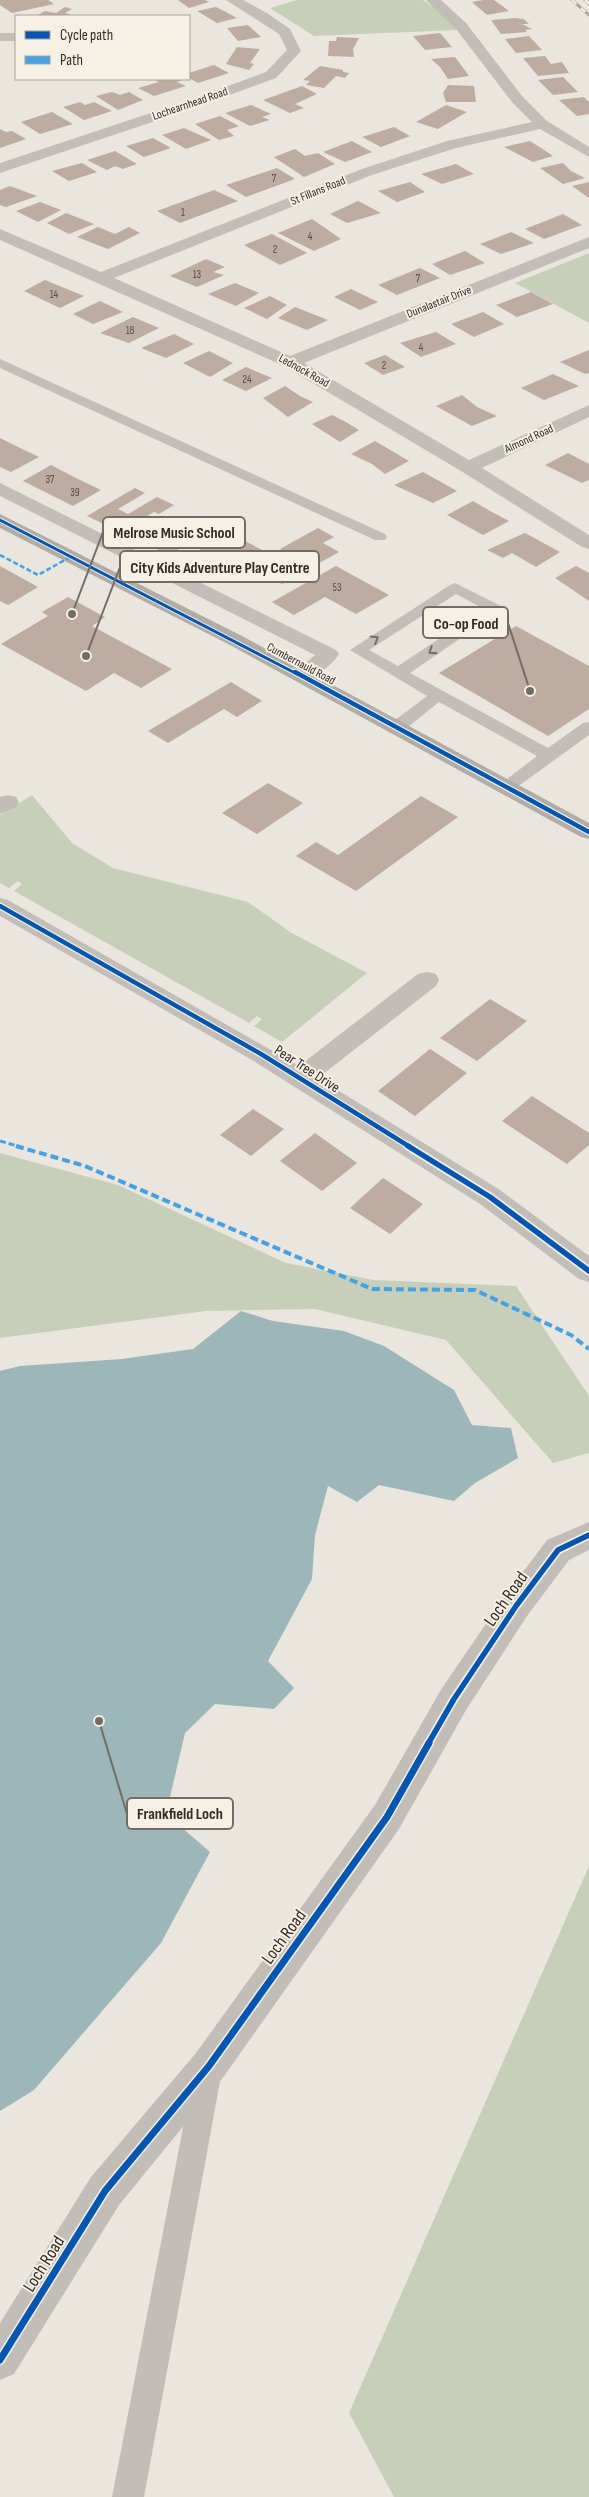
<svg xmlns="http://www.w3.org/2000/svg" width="589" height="2497" font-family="'Sofia Sans Condensed',sans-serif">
<rect width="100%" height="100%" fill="#eae6dd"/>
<!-- green -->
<g fill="#c8cfb8">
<path d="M297,0h126l33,21 1,9 -143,6 -44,-28z"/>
<path d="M589,253v70l-74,-40z"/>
<path d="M32,795l40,48 41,25 135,34 42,30 77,41 -85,69 -28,-16 8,-7 -5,-3 -8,7 -235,-132 8,-7 -4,-3 -9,7 -9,-5v-68z"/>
<path d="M0,1153l118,32 168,78 88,17 142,6 73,110v57l-36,10 -107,-123 -131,-31 -109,2 -206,27z"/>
<path d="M589,1866v631h-195l-45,-84z"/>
</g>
<!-- water -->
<path fill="#9bb7b9" d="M241,1311l32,10 71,10 40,15 70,44 18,35 39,3 7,30 -43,25 -21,18 -75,-16 -22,17 -29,-16 -13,49 -3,44 -44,82 26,27 -20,21 -59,-5 -30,29 -19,81 44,38 -49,91 -127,147 -34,21v-740l20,-5 102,-7 71,-10z"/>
<!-- building -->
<g fill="#bdac9f">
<path d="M0,0h48l6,4 -42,9 -12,-8z"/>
<path d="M178,0h27l4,2 -20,6z"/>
<path d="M483,0h11l15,11 -22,4 -15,-13z"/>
<path d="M65,7l7,2 -7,4 10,3h-39l9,-5 11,2z"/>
<path d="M216,7l10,5 11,6 -20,5 -20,-12z"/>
<path d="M515,18l9,1 5,5h-7l10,5 -7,1 2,2 -26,2 -10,-14z"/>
<path d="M248,25l13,12 -23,4 -11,-13z"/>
<path d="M440,33l12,14 -27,3 -12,-14z"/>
<path d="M529,36l13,14 -26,3 -11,-14z"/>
<path d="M337,37l22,1 -6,11 1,8 -26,-1 1,-15h7z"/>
<path d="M237,47l23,2 -10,14 4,1 -5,6 -23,-6z"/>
<path d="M545,56l6,8 11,-2 7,11 -31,3 -15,-18z"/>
<path d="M455,57l6,8 8,11 -21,3 -8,-12 -9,-8z"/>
<path d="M214,65l15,8 -31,10 -9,-5v-5z"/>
<path d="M320,66l23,4v2l6,1 -4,5 -9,-2 -12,12 -18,-3 4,-4 -7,-1z"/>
<path d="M563,77l15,15 -25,3 -15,-15z"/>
<path d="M158,79h21l3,1 -5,2 9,4 -32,10 -16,-8 21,-6 -4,-2z"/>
<path d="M448,85l26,1 2,16h-30l-3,-9z"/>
<path d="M302,86l15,8 -22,10 9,4 -14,5 -27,-13z"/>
<path d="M112,92l8,3 9,-3 14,8 -25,10 -22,-14z"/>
<path d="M584,97l5,5v12l-12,2 -18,-16z"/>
<path d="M80,102l5,3 9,-3 18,9 -28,9 -21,-13z"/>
<path d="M251,105l20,9 -9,3 8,3 -20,6 -25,-13z"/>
<path d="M446,105l21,7 -29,17 -22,-7z"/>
<path d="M52,112l21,12 -33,10 -19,-12z"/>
<path d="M220,116l19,10 -12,4 7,6 -15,4 -24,-16z"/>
<path d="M394,127l16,9 -29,11 -19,-10z"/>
<path d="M184,128l27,12 -25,9 -24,-14z"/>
<path d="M0,129l6,3 6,-1 14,8 -26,9z"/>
<path d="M153,138l18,10 -27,9 -18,-11z"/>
<path d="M352,141l20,11 -27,10 -22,-10z"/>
<path d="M530,141l11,7 12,8 -20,6 -29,-15z"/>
<path d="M295,149l10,7 13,-3 17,11 -31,13 -30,-20z"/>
<path d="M115,151l22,13 -14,5 -8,-3 -8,4 -20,-10z"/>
<path d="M82,163l15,9 -28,9 -17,-10z"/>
<path d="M563,163l8,8 14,7 -22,6 -23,-16z"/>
<path d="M456,164l18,10 -32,10 -21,-10z"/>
<path d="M277,168l18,11 -49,18 -20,-12z"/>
<path d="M410,182l15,10 -28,10 -19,-11z"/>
<path d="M589,182v16l-17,-12z"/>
<path d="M10,186l27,10 -31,11 -6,-2v-15z"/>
<path d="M214,190l24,11 -58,22 -23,-12z"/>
<path d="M358,201l23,12 -34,10 -17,-9z"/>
<path d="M40,202l21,8 -23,12 -22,-11z"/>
<path d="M66,213l28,11 -25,10 -22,-11z"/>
<path d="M563,214l19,11 -38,14 -19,-10z"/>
<path d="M312,219l29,20 -27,12 -36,-18z"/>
<path d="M98,227l17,7 14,-7 11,6 -32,16 -31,-12z"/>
<path d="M511,232l23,11 -33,11 -21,-10z"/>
<path d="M272,234l35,19 -27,12 -36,-20z"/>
<path d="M465,251l20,12 -35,12 -18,-11z"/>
<path d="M206,259l19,8 -12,5 11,3 -27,12 -27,-11z"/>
<path d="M420,268l20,10 -43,17 -19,-10z"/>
<path d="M45,280l39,16 -24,12 -36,-17z"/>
<path d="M235,283l24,10 -23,13 -28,-12z"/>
<path d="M351,289l27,13 -18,8 -26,-13z"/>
<path d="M531,292l22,12 -36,13 -21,-12z"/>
<path d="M270,296l17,9 -20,14 -23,-11z"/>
<path d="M100,301l23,11 -30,12 -20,-10z"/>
<path d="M295,307l33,13 -21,10 -29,-12z"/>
<path d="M483,312l21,12 -30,13 -23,-13z"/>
<path d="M133,317l26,11 -30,15 -29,-10z"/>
<path d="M436,332l20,12 -35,13 -21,-14z"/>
<path d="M174,334l20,10 -28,14 -25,-10z"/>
<path d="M589,350v23l-4,1 -25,-12z"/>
<path d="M209,351l24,12 -23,14 -27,-14z"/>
<path d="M385,355l20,12 -22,8 -19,-12z"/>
<path d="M246,367l26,11 -26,13 -24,-11z"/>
<path d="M553,374l26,12 -35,14 -23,-12z"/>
<path d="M285,386l15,10 13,6 -25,15 -25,-19z"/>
<path d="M462,395l15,12 20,9 -25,10 -36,-20z"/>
<path d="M332,415l14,7 13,8 -19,12 -28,-18z"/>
<path d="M0,438l12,6 27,13 -28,15 -11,-5z"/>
<path d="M375,441l34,20 -24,13 -13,-10 -21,-10z"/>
<path d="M568,453l21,11v16l-7,3 -37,-18z"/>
<path d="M51,465l25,13 25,12 -28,16 -50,-25z"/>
<path d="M423,472l18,10 16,9 -24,12 -39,-18z"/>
<path d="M135,488l10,5 -27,16 10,5 29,-17 17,8 -15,9 -5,-2 -34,20 -33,-16z"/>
<path d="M473,501l17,10 19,10 -26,14 -36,-20z"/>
<path d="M173,516l11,5 -17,11 10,5 27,-16 12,5 -47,29 -34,-17z"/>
<path d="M318,528l16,9 -11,6 16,9 -57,32 -25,-14 30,-17 -7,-4z"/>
<path d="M230,533l32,17 -33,19 -32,-18z"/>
<path d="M525,533l35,19 -24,15 -24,-14 -9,5 -16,-8z"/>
<path d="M0,566l38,21 -30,18 -8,-4z"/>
<path d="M336,566l53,29 -33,19 -31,-17 -31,18 -22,-13z"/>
<path d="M576,566l13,7v28l-34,-23z"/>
<path d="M68,597l37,20 -13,9 80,43 -31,19 -27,-15 -28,18 -85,-47 47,-28 -6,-4z"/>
<path d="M516,626l73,40v43l-41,27 -109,-63z"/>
<path d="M231,682l31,19 -25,16 -13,-8 -56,34 -20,-12z"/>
<path d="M268,783l35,20 -46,31 -35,-21z"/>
<path d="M421,796l37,21 -102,74 -60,-35 20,-14 22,13z"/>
<path d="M490,999l37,22 -50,40 -37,-23z"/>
<path d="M430,1049l37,24 -52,43 -37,-25z"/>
<path d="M532,1096l57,37v12l-22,19 -65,-43z"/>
<path d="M253,1109l31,20 -33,27 -31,-21z"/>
<path d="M315,1133l42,30 -35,28 -42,-30z"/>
<path d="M383,1178l40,26 -33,30 -40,-26z"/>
</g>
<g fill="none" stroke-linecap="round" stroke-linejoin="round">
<!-- service -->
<g fill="#c2bdb7" fill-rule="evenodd">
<path d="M0,359l385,175 2,3 -2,3h-10l-375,-172z"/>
<path d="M455,583l46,23 2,3 -93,64 138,75 35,-25 6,-1v13l-76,55h-12l-3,-4 39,-30 -98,-54 -36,29h-12l-2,-4 2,-4 36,-27 -77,-46 100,-65zM456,594l28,15 -86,57 -29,-16z"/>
<path d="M207,2062l10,4 4,10 -77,421h-32l81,-421 4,-10z"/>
</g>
<!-- minor -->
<g fill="#c2bdb7" fill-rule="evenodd">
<path d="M226,0h17l24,13 23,16 11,22 -25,27 -76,28 -200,67v-10l190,-63 76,-28 21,-22 -8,-16z"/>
<path d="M426,0h15l25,23 56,73 25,25 42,26v10l-49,-28 -84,19 -84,27 -258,103 176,78 299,-119v11l-285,115 165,97 120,-55v12l-107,51 107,67v14l-7,-2 -121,-76 -177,-105 -284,-126v-11l101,43 261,-103 85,-28 85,-19 -20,-20 -56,-73z"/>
<rect x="0" y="33" width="16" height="8"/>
<path d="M0,483l336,167 3,4c-8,13 -30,29 -45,25l-3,-4 24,-20 -315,-159z"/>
<path d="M8,795l8,2 3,5 -3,5 -16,7v-17z"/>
<path d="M0,898l8,2 291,166 119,-92 9,-2 9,2 3,6 -3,6 -118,92 182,112 89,66v26l-10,-3 -99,-75 -228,-144 -252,-144z"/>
<path d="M589,1522v28l-20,10 -42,56 -61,94 -67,119 -177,250 -103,126 -105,169 -14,6v-57l91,-146 105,-124 179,-248 67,-117 63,-92 42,-56z"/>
</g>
<!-- primary -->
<path fill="#b1aca6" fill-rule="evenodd" d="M0,514l242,122 347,187v16l-8,-2 -353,-193 -228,-116z"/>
<!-- rail casing -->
<g stroke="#aaa6a1" stroke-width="3">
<g id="rail">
<path d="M572,0l17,15"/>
<path d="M585,0l4,4"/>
</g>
</g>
<!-- rail -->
<use href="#rail" stroke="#f7f0e4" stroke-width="2" stroke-dasharray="6" stroke-linecap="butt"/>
<!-- quiet-far2 -->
<path stroke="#3ea3eb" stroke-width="2.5" stroke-dasharray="5 2.5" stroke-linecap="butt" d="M0,555l38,20 34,-19"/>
<!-- quiet-far1 -->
<path stroke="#3ea3eb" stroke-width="3" stroke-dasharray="6 3" stroke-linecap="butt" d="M0,1141l21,6"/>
<!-- quiet -->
<path stroke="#3ea3eb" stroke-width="4" stroke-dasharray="8 4" stroke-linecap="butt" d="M16,1146l69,20 287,123 103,1 96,45 18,14"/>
<!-- cycleway-far3 casing -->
<g stroke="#f7f0e4" stroke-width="5">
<path id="cycleway-far3" d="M0,520l297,154"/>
</g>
<!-- cycleway-far2 casing -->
<g stroke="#f7f0e4" stroke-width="7">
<g id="cycleway-far2">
<path d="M295,672l294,160"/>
<path d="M0,906l261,148 149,93"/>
</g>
</g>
<!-- cycleway-far1 casing -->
<g stroke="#f7f0e4" stroke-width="9">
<g id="cycleway-far1">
<path d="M408,1146l82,51 99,74"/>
<path d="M428,1744l26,-45 62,-93 42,-56 31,-15"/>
</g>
</g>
<!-- cycleway casing -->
<g stroke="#f7f0e4" stroke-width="10">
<path id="cycleway" d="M0,2360l105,-169 104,-125 178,-249 42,-74"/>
</g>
<!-- cycleway-far3 -->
<use href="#cycleway-far3" stroke="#0057b8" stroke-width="3"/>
<!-- cycleway-far2 -->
<use href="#cycleway-far2" stroke="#0057b8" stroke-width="4.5"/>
<!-- cycleway-far1 -->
<use href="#cycleway-far1" stroke="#0057b8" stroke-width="5.5"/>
<!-- cycleway -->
<use href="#cycleway" stroke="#0057b8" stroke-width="7"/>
</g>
<!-- one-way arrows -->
<defs><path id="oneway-chevron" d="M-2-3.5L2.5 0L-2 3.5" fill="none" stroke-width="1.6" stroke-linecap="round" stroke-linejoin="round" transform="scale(1.25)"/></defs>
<g stroke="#736d67">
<use href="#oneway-chevron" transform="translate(375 639) rotate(-32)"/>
<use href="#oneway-chevron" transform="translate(432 651) rotate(147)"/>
</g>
<g text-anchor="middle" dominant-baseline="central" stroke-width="4" stroke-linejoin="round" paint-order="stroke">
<!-- far-number labels -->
<g font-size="11" fill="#554b44">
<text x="274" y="178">7</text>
<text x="183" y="212">1</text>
<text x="310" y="236">4</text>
<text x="275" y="249">2</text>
<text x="197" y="274">13</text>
<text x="418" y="278">7</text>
<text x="54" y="294">14</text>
<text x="130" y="330">18</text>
<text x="421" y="347">4</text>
<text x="384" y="365">2</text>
<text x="247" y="379">24</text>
<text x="50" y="479">37</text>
<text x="75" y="492">39</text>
<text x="337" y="587">53</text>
</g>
<!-- far-street labels -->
<g font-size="12" fill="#322b26" stroke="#f7f0e4">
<text transform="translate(190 104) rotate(-19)">Lochearnhead Road</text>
<text transform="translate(318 191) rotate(-22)">St Fillans Road</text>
<text transform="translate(439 302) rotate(-22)">Dunalastair Drive</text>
<text transform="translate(304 371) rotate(29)">Lednock Road</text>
<text transform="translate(529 439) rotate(-25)">Almond Road</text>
<text transform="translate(301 664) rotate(28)">Cumbernauld Road</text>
</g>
<!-- street labels -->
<g font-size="15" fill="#322b26" stroke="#f7f0e4">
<text transform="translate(307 1069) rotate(33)">Pear Tree Drive</text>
</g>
<!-- near-street labels -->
<g font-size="18" fill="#322b26" stroke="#f7f0e4">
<text transform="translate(506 1599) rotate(-55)">Loch Road</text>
<text transform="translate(284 1937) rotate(-54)">Loch Road</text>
<text transform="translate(44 2264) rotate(-58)">Loch Road</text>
</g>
</g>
<!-- callouts -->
<path fill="none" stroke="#726c66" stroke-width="2" d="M72 614L103 532M86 656L120 567M530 691L508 623M99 1721L127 1814"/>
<g fill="#726c66" stroke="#f7f0e4" stroke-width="2">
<circle cx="72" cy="614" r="5"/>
<circle cx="86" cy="656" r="5"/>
<circle cx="530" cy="691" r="5"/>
<circle cx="99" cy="1721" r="5"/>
</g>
<g fill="#f7f0e4" stroke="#726c66" stroke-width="2">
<rect x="103" y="517" width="142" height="31" rx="5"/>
<rect x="120" y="551" width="199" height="31" rx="5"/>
<rect x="423" y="607" width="85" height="31" rx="5"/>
<rect x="127" y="1798" width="106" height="31" rx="5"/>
</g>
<g font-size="16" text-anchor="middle" font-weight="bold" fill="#322b26">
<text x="174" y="538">Melrose Music School</text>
<text x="220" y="573">City Kids Adventure Play Centre</text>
<text x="466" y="629">Co-op Food</text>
<text x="180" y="1819">Frankfield Loch</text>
</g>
<!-- legend -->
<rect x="15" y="15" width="175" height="65" fill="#f7f0e4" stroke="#a8a198"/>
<rect x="25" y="31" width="25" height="8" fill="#0057b8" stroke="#a8a198"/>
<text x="60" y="40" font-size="15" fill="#322b26">Cycle path</text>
<rect x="25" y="56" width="25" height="8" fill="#3ea3eb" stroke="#a8a198"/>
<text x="60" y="65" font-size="15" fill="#322b26">Path</text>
</svg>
